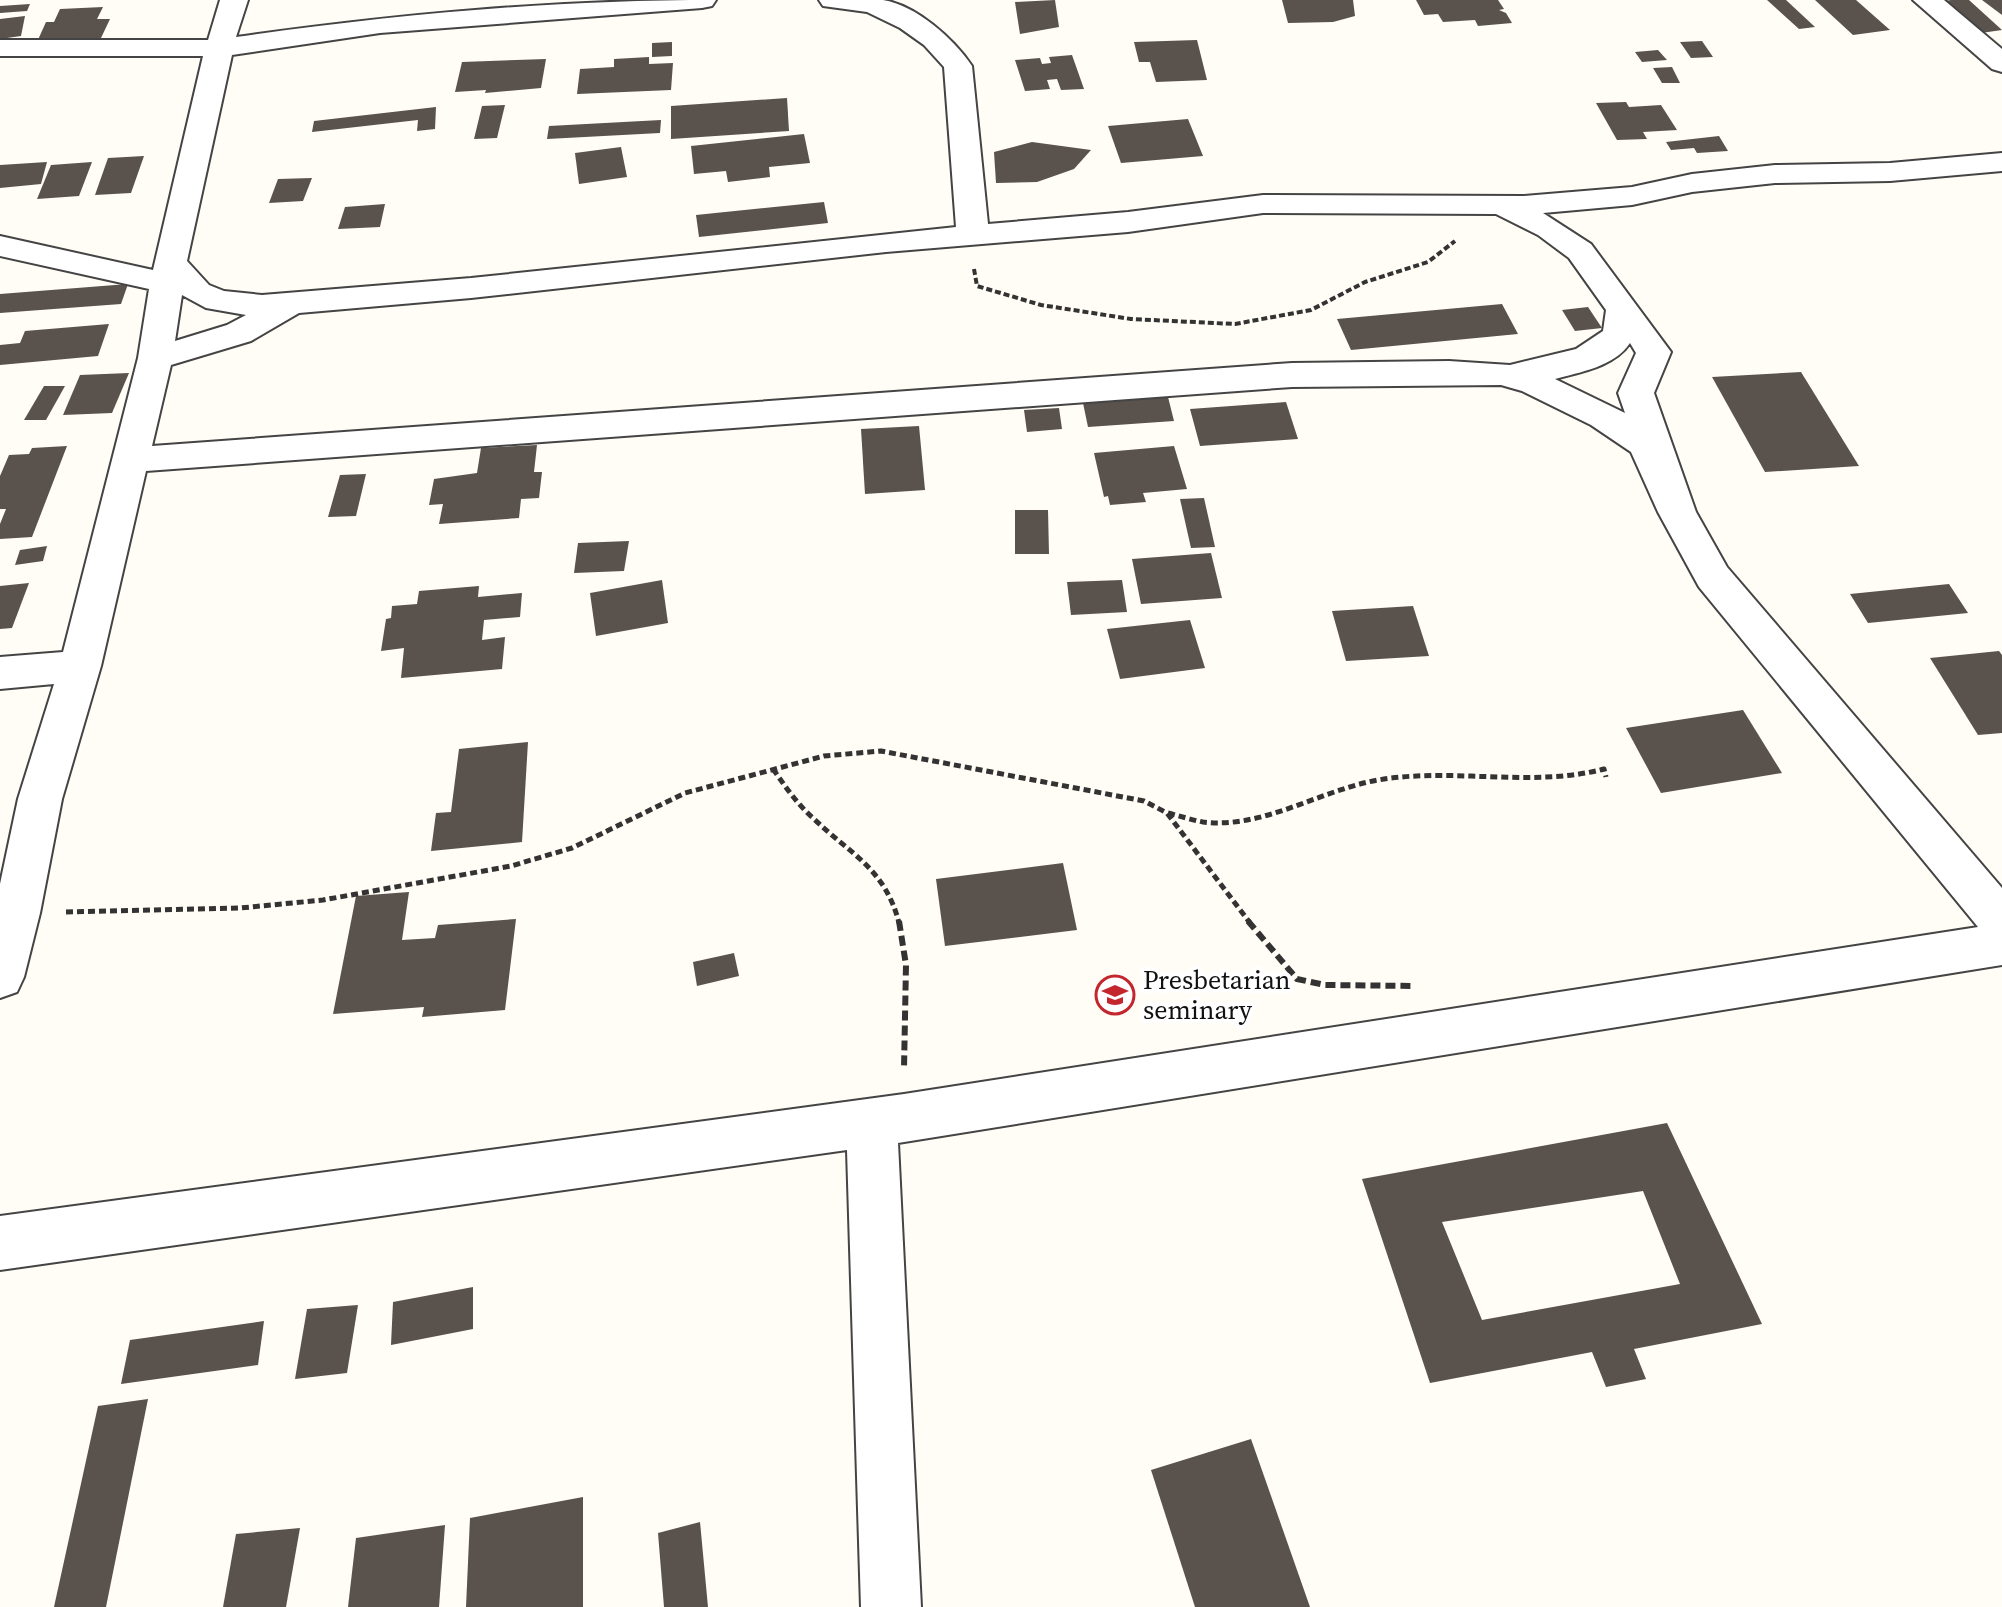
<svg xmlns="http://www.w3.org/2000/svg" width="2002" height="1607" font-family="'Source Serif 4',serif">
<rect width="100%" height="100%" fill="#fffdf5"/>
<!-- building -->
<g fill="#5a524d" fill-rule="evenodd">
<path d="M1055,0l4,27 -39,7 -5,-32z"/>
<path d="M1282,0h71l2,16 -22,6 -45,1z"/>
<path d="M1416,0h82l6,9 -5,1 7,3 6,10 -34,3 -3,-6 -32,2 -5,-8 -14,1z"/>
<path d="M1767,0h19l29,27 -16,2z"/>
<path d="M1815,0h41l34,30 -37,5z"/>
<path d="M1951,0h18l33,30 -21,3 -37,-32z"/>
<path d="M1982,0h20v15z"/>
<path d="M30,4l-3,7 -27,2v-7z"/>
<path d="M103,7l-6,12h13l-9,19 -64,4 9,-20h8l6,-13z"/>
<path d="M25,16l-4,20 -21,3v-20z"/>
<path d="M1197,40l10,40 -51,2 -6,-20h-11l-5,-20z"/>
<path d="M1702,41l11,16 -22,1 -11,-16z"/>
<path d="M672,42v14l-20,1v-14z"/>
<path d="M1658,50l9,10 -25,2 -7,-10z"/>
<path d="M1072,55l12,34 -23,1 -4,-11 -10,1 3,9 -25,2 -10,-31 25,-2 2,6 9,-1 -2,-6z"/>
<path d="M649,57v7l24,-1 -2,27 -94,4 3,-25 34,-2v-8z"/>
<path d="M546,59l-5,29 -56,5 1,-3 -31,2 7,-30z"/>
<path d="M1672,67l8,16h-18l-9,-15z"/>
<path d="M787,98l2,33 -118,8v-33z"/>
<path d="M1626,102l3,5 32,-2 16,25 -34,2 4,7 -30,1 -21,-37z"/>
<path d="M505,105l-8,33 -23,1 8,-33z"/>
<path d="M436,107l-1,22 -18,2 1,-11 -106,12 2,-11z"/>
<path d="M1188,119l15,37 -82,7 -13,-37z"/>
<path d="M661,120l-1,13 -113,6 2,-13z"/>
<path d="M804,134l6,29 -41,4 1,10 -42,5 -2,-11 -32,3 -3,-28z"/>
<path d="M1719,136l9,15 -31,2 -3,-5 -23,2 -5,-8z"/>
<path d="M1032,142l59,8 -17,19 -37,13 -41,1 -2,-31z"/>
<path d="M621,147l6,30 -48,7 -4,-31z"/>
<path d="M144,156l-13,37 -36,2 13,-37z"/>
<path d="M47,162l-6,22 -41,4v-23z"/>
<path d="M92,162l-13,34 -42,3 14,-34z"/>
<path d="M312,178l-9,23 -34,2 9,-24z"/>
<path d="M824,202l4,21 -129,14 -3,-22z"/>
<path d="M385,204l-5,23 -42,2 7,-22z"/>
<path d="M128,284l-7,20 -121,9v-19z"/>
<path d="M1502,304l16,30 -167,16 -14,-31z"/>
<path d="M1588,307l14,21 -27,3 -13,-21z"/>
<path d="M109,324l-11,32 -98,9v-20l20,-2 5,-12z"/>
<path d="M1801,372l58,94 -94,6 -53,-95z"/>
<path d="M129,373l-17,40 -49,2 17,-40z"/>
<path d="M44,386h21l-19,34h-22z"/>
<path d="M1168,397l6,24 -86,6 -5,-24z"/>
<path d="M1286,402l12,37 -98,7 -10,-37z"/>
<path d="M1059,408l3,21 -35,3 -3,-22z"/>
<path d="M919,426l6,64 -60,4 -4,-65z"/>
<path d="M537,445l-3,27h8l-3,26 -18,1 -2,19 -80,6 4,-20 -14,1 5,-26 43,-6 4,-25z"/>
<path d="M67,446l-35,91 -32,2v-15l6,-15h-6v-33l9,-21 20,-1 3,-6z"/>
<path d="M1174,446l13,43 -44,4 3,9 -36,3 -2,-9 -4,1 -10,-44z"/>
<path d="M366,474l-10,42 -28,1 12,-42z"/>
<path d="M1204,498l11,49 -24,1 -11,-49z"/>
<path d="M1015,510h33l1,44h-34z"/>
<path d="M629,541l-5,30 -50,2 4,-30z"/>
<path d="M47,546l-4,15 -28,4 5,-15z"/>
<path d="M1211,553l11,45 -81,6 -9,-45z"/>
<path d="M662,580l6,43 -72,13 -6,-43z"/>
<path d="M1122,580l5,32 -56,3 -4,-33z"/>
<path d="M29,583l-17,45 -12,1v-43z"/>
<path d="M1949,584l19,29 -100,10 -18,-29z"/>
<path d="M479,586l-1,11 44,-4 -2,24 -36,3 -2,20 23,-3 -3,32 -101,9 3,-30 -23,3 5,-32 5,-1 1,-12 25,-2 2,-13z"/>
<path d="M1413,606l16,50 -83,5 -14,-50z"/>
<path d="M1190,620l15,48 -85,11 -13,-50z"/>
<path d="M1999,651l3,4v78l-24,2 -48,-77z"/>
<path d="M1743,710l39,63 -121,20 -35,-65z"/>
<path d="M528,742l-6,100 -91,9 5,-38 15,-1 8,-63z"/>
<path d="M1063,863l14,67 -132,16 -9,-67z"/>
<path d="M409,892l-7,48 33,-2 3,-13 78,-6 -11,91 -83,7 2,-10 -91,7 23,-118z"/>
<path d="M734,953l5,23 -42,10 -4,-24z"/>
<path d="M1667,1123l95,201 -128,25 12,30 -40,8 -14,-35 -162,31 -68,-204zM1643,1191l37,93 -198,36 -40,-98z"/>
<path d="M473,1287v42l-82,16 2,-43z"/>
<path d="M358,1305l-11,68 -52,6 12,-70z"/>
<path d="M264,1321l-6,44 -137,19 9,-44z"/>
<path d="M148,1399l-42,208h-52l44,-201z"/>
<path d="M1251,1439l59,168h-115l-44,-137z"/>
<path d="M583,1497v110h-117l4,-89z"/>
<path d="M700,1522l8,85h-44l-6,-74z"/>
<path d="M445,1525l-6,82h-91l8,-69z"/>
<path d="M300,1528l-14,79h-63l13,-73z"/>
</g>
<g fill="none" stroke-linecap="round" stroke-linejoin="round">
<!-- minor casing -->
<g stroke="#444" stroke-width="4">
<g id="minor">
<path d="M220,0h28l-12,37c162,-23 316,-37 480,-37l-4,6 -10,2 -322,25 -148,22 -45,206 22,24 15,6 38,4 209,-17 485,-51 -12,-160 -20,-22 -24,-17 -33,-16 -44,-6 -4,-6c21,0 44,0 64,0 33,5 71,39 89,66l16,158 140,-12 135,-17 261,1 108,-9 60,-13 83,-9 115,-2 112,-10v18l-112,10 -115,2 -83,9 -60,13 -89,8 48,31 80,108 -17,41 42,119 31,55 275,321v77l-1104,178 23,464h-60l-14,-457 -847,120v-54l904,-122 1074,-167 -279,-340 -41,-75 -27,-60 -40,-27 -69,-34 -21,-6 -209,2 -1146,84 -45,195 -39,133 -22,114 -16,64 -7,15 -17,6v-114l18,-85 36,-115 -54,5v-32l63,-5 75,-294 11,-69 -149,-33v-20l153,34 50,-214h-203v-16h208zM1263,213l233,1 42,21 31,23 37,52 -3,21 -27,18 -66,16 -61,-4 -157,2 -1140,83 19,-81 80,-24 48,-28 172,-15 415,-46 242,-20zM182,295l24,13 40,7 -19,10 -52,16zM1630,343l6,10 -18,40 7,20 -70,-34c25,-7 59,-12 75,-36z"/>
<path d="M1913,0h31l58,49v23l-10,-3z"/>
</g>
</g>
<!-- path-far2 -->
<path stroke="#333" stroke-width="4" stroke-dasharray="6 3" stroke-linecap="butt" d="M974,269l3,17 64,19 90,14 104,5 76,-14 54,-28 63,-20 27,-21"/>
<!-- path-far1 -->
<g stroke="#333" stroke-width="5" stroke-dasharray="7 4" stroke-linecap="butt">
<path d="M773,769c12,17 24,35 40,49 37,36 72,50 86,105"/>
<path d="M1168,813c12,3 24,7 35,9 56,7 112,-28 165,-40 78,-17 159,7 236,-13l2,8"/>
<path d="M66,912l174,-4 83,-8 188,-34 61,-18 113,-55 139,-37 57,-5 263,50 23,12 83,110"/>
</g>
<!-- path -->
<g stroke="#333" stroke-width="6" stroke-dasharray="10 5" stroke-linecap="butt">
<path d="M899,921l7,44 -2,104"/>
<path d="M1248,921l49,58 28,6 89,1"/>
</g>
<!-- minor -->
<use href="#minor" fill="#fff" fill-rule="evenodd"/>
</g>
<!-- icons -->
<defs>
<g id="school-ring" transform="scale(2)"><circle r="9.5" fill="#fff" stroke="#c4262e" stroke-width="1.5"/><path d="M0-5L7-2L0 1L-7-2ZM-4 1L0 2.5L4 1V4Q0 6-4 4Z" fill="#c4262e"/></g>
</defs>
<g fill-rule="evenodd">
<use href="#school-ring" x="1115" y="995"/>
</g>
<g text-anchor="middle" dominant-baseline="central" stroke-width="8" stroke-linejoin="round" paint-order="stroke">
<!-- poi labels -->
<g font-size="26" fill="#111" stroke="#fff" text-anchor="start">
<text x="1143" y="980">Presbetarian<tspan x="1143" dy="30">seminary</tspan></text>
</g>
</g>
</svg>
